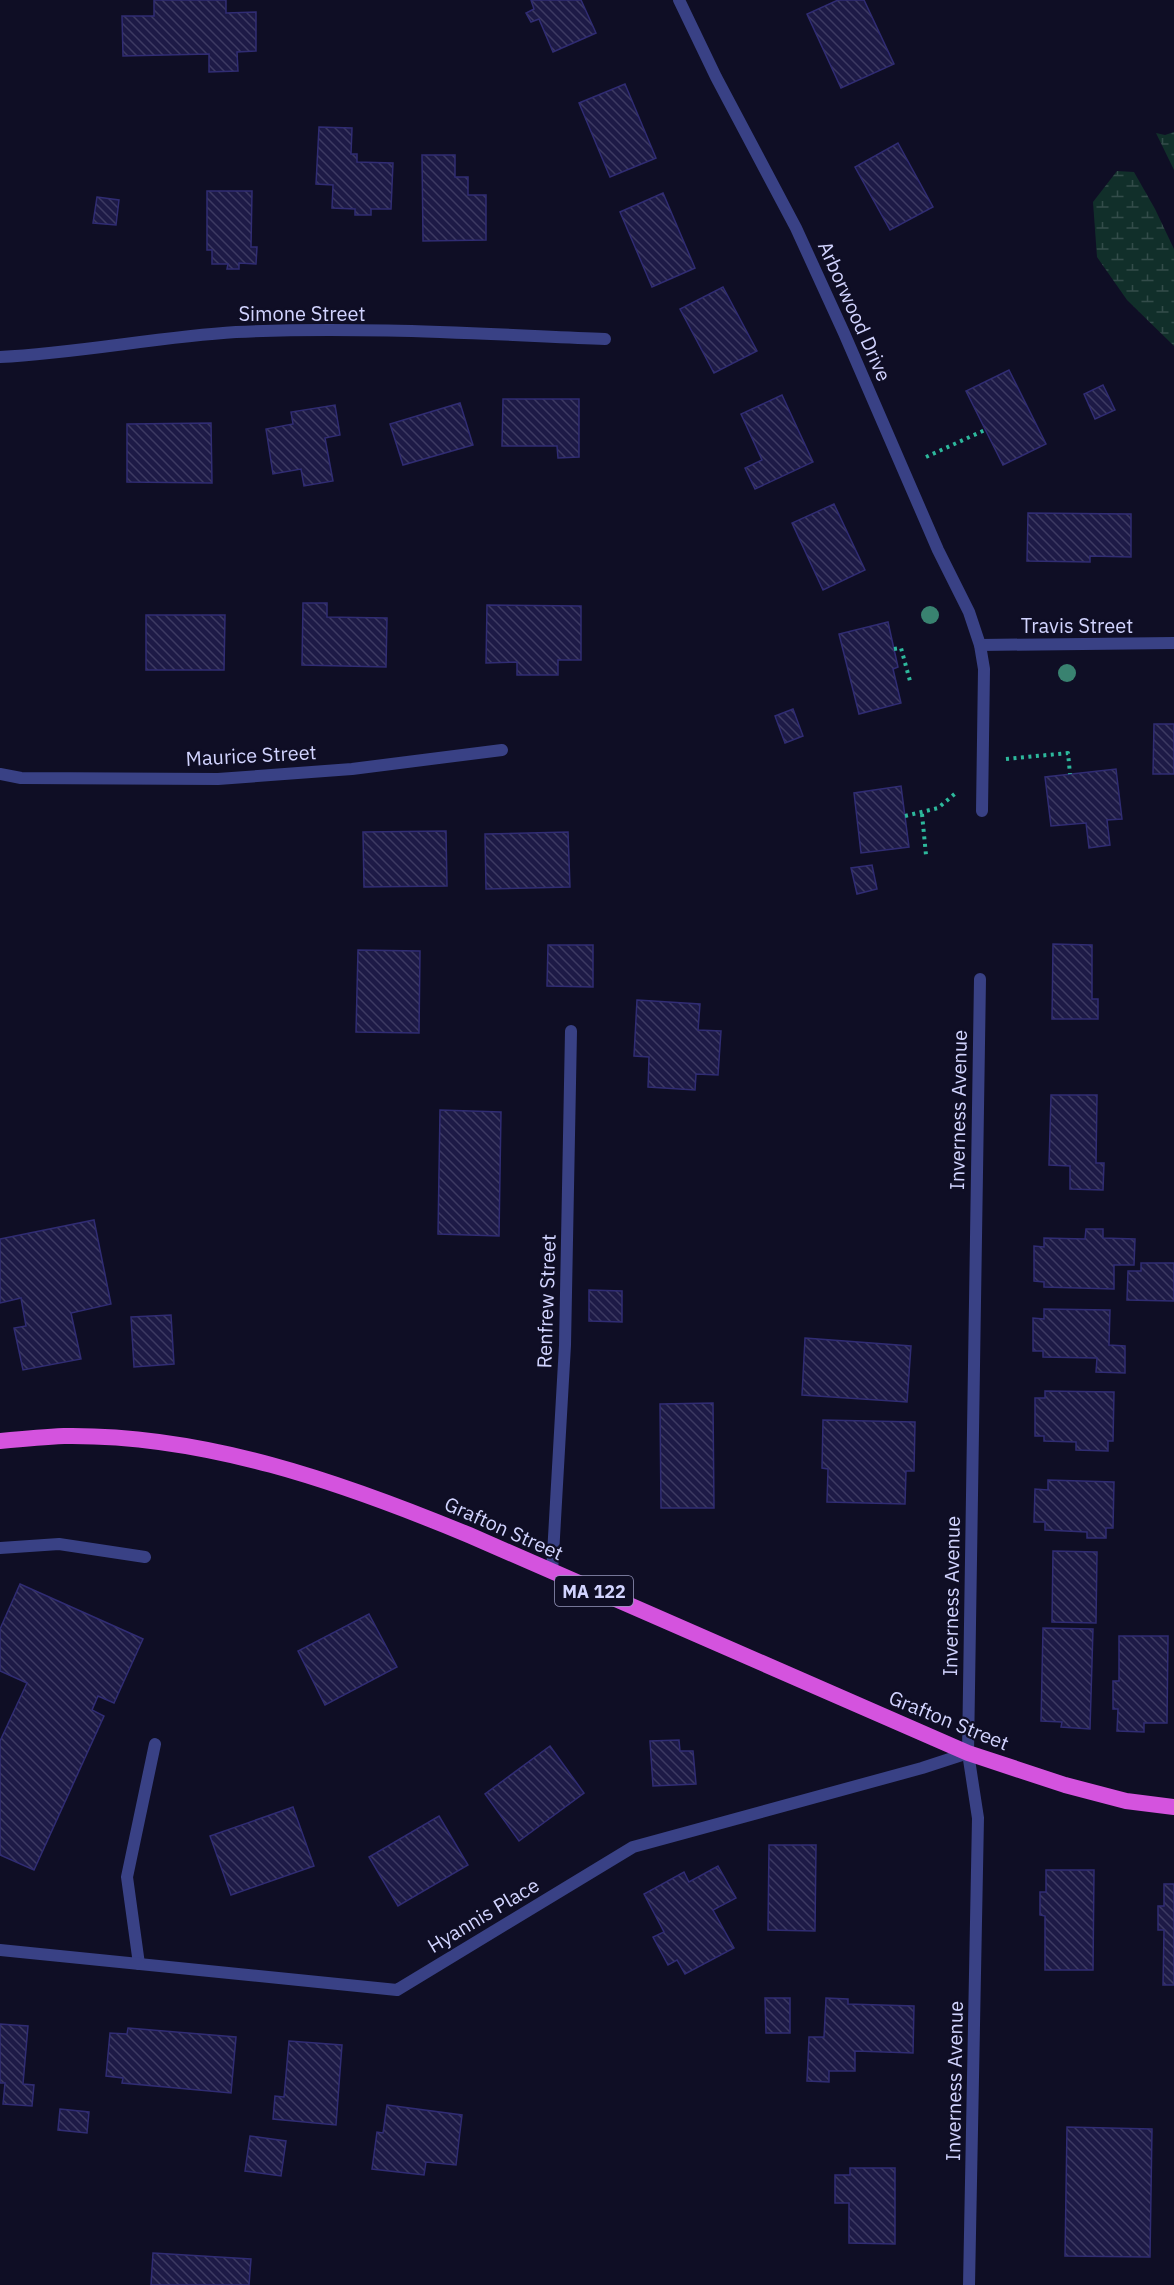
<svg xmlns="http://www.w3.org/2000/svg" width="1174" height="2285" font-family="'IBM Plex Sans',sans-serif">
<defs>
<pattern id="wetland-marsh" width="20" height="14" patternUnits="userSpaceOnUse" patternTransform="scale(1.5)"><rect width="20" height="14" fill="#112f2a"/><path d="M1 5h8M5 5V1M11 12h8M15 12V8" fill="none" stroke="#334c4a"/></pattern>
<pattern id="building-back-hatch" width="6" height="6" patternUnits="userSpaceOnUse" patternTransform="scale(1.5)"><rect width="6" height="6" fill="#1d1a46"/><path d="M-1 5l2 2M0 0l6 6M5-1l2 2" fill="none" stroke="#3d3a62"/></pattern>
</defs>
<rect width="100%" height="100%" fill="#0f0e25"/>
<!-- wetland -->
<g fill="url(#wetland-marsh)">
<path d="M1174,132v38l-18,-37 9,2z"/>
<path d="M1117,171l17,1 21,37 19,40v97l-47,-46 -30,-43 -4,-55z"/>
</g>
<!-- building -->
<g fill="url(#building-back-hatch)" stroke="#302c73" stroke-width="1.5">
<path d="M154,0h72v13l30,-1v39l-19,1 1,19 -29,1v-18l-86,2 -1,-40h32z"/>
<path d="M531,0h50l15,33 -43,19 -14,-33 -8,3 -5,-9 8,-4z"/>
<path d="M838,0h26l30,64 -53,24 -34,-74z"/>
<path d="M625,84l31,74 -46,19 -31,-74z"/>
<path d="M319,127l33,1 -1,26h6v8l36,1 -2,46h-20v6h-16v-6l-23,-1 1,-23 -17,-1z"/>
<path d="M898,143l35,64 -43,23 -35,-63z"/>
<path d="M422,155h33v22h13v18h18v45l-63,1z"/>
<path d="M207,191h45l-1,56h6l-1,17 -17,-1v6h-12l1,-5h-16v-14h-5z"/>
<path d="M663,193l32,75 -43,19 -32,-75z"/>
<path d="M97,197l22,3 -3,25 -23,-2z"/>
<path d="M723,287l34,64 -43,22 -34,-64z"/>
<path d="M1009,370l37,74 -43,21 -37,-74z"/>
<path d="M1103,385l12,25 -20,9 -11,-25z"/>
<path d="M782,395l31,67 -58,27 -10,-21 17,-8 -21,-46z"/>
<path d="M503,399h76v58l-21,1 -1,-12h-55z"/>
<path d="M460,403l13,42 -70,20 -13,-41z"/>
<path d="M335,405l5,30 -15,3 8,43 -29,5 -3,-17 -28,5 -7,-45 27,-5 -2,-12z"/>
<path d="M211,423l1,60 -85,-1v-58z"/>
<path d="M834,504l31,66 -42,20 -31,-67z"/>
<path d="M1028,513l103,1v43l-41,-1v6l-63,-1z"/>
<path d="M303,603h24v14l60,1 -1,49 -84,-2z"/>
<path d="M487,605l94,1v54h-23v15h-41v-13l-31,1z"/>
<path d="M146,615h79l-1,55h-78z"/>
<path d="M888,622l10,45 -5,2 8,34 -42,11 -20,-80z"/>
<path d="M793,709l10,27 -18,7 -10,-27z"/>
<path d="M1154,724h20v50h-21z"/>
<path d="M1116,769l6,50 -15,1 3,25 -21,3 -3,-25 -35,3 -6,-49z"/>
<path d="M901,786l8,61 -48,6 -7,-60z"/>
<path d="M446,831l1,55 -83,1 -1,-55z"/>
<path d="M568,832l2,55 -84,2 -1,-55z"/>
<path d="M872,865l5,24 -20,5 -6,-26z"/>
<path d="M1053,944l39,1v54h6v20h-46z"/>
<path d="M548,945h45v42l-46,-1z"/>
<path d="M358,950l62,1 -1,82 -63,-1z"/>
<path d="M637,1000l63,4 -2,26 23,1 -3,44 -22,-1 -1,16 -47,-3 1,-30 -15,-1z"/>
<path d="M1051,1095h46l-1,68h8l-1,27 -33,-1v-23l-21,-1z"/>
<path d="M440,1110l61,2 -2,124 -61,-2z"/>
<path d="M94,1220l17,84 -40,9 10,46 -58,11 -9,-42 12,-2 -5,-28 -21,5v-64z"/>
<path d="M1086,1229h17v9l32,1 -1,26h-20v24l-70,-2v-5l-10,-1v-35l10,1v-9l41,1z"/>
<path d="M1141,1263h33v38l-47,-1 1,-29h13z"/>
<path d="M589,1290l33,1v31l-33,-1z"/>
<path d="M1044,1309l66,1 -1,35 16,1v27l-29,-1 1,-14 -54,-1v-6h-10v-33l11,1z"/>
<path d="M171,1315l3,49 -40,3 -3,-50z"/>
<path d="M805,1338l106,8 -4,56 -105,-7z"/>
<path d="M1045,1391l69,1 -1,49h-5v10l-32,-1v-8l-32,-1v-5h-9v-38h10z"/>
<path d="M713,1403l1,105h-53l-1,-104z"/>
<path d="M823,1420l92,2 -1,49h-8l-1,33 -78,-2 1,-33 -6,-1z"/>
<path d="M1048,1480l66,2 -1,46h-7v10h-19v-6l-42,-2v-8h-11l1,-33 13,1z"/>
<path d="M1053,1551l44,1 -1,71 -44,-1z"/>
<path d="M20,1584l123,55 -29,64 -16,-7 -6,14 12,6 -70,154 -34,-15v-114l27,-58 -27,-12v-42z"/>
<path d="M369,1614l28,53 -72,38 -27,-54z"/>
<path d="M1043,1628l50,1 -3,100 -29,-2 1,-5 -21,-1z"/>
<path d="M1119,1636h49l-1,87h-23v9l-27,-1 1,-22h-5v-28h6z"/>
<path d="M679,1740l1,11h13l3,33 -43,2 -3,-45z"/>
<path d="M550,1746l34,47 -65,48 -34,-47z"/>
<path d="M293,1807l21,59 -83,29 -21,-59z"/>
<path d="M439,1816l29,49 -70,41 -29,-49z"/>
<path d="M769,1845h47l-1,86 -47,-1z"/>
<path d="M718,1866l18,32 -23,12 21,38 -49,26 -8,-14 -9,5 -15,-28 11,-5 -20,-38 40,-22 5,10z"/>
<path d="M1046,1870h48l-1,100h-48v-54l-5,-1v-23h6z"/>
<path d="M1164,1884h10v101h-11l1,-55h-6v-24h6z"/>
<path d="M765,1998h25v35h-24z"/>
<path d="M826,1998l22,1v5l66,2 -1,47 -58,-2v20h-26v11l-22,-1 2,-44h15z"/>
<path d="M0,2024l28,2 -5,58 11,1 -2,21 -29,-2 2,-21h-5z"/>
<path d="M128,2028l108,9 -5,56 -109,-10 1,-5 -17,-2 4,-43 17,1z"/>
<path d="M289,2041l53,4 -6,80 -63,-6 2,-23 9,1z"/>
<path d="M387,2105l75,10 -6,50 -30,-3 -2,13 -52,-6 5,-37 6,1z"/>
<path d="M60,2109l29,3 -2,21 -29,-3z"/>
<path d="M1067,2127l85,2 -2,128 -85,-1z"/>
<path d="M250,2136l36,5 -5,35 -36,-5z"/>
<path d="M850,2168h45v76l-46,-1v-40h-14v-28h15z"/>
<path d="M153,2253l98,6 -2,26h-98z"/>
</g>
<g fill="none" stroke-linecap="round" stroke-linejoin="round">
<!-- path -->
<g stroke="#2db89c" stroke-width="4" stroke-dasharray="3 4.5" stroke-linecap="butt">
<path d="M926,457l59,-27"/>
<path d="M894,649l7,-1 9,33"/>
<path d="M1006,759l62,-6 2,21"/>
<path d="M922,814l4,41"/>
<path d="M905,816l33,-8 19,-16"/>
</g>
<!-- service -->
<g stroke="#394185" stroke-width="12">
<path d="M0,1548l59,-4 86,13"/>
<path d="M139,1964l-12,-87 28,-133"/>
</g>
<!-- minor -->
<g stroke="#394185" stroke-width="12">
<path d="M679,0l37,77 80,151 48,105 94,217 31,62 11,33 4,24 -2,142"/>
<path d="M0,357c79,-4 157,-20 236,-25 122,-6 246,2 369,7"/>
<path d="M980,645l194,-2"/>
<path d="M0,774l21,4 197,1 134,-10 150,-19"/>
<path d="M552,1572l13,-227 6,-314"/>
<path d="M0,1950l397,40 236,-143 289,-79 46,-15"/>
<path d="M969,2285l9,-467 -10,-65 12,-774"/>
</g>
<!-- trunk -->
<path stroke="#d453de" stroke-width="16" d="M0,1441c21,-2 43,-4 64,-5 140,-2 277,46 405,99l499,218 97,32 61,16 48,6"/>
</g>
<!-- trees -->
<g fill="#398270">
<circle cx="930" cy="615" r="9"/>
<circle cx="1067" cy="673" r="9"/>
</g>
<g text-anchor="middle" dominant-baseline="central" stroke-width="4.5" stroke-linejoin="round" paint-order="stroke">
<!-- shield labels -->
<rect fill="#0f0e25" stroke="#9899be" stroke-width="1.5" x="555" y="1576" width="78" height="30" rx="4.5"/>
<g font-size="18" font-weight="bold" fill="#d2d4ff">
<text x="594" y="1591">MA 122</text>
</g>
<!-- street labels -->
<g font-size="20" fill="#d2d4ff" stroke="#0f0e25">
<text transform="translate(855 311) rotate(66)">Arborwood Drive</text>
<text x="302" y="313">Simone Street</text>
<text x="1077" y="625">Travis Street</text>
<text transform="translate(251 755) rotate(-3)">Maurice Street</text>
<text transform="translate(958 1110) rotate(-89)">Inverness Avenue</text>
<text transform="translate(546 1301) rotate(-88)">Renfrew Street</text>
<text transform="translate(504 1528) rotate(24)">Grafton Street</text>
<text transform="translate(951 1596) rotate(-89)">Inverness Avenue</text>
<text transform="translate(949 1720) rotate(22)">Grafton Street</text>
<text transform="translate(483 1915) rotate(-31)">Hyannis Place</text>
<text transform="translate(954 2081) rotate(-89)">Inverness Avenue</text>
</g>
</g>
</svg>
